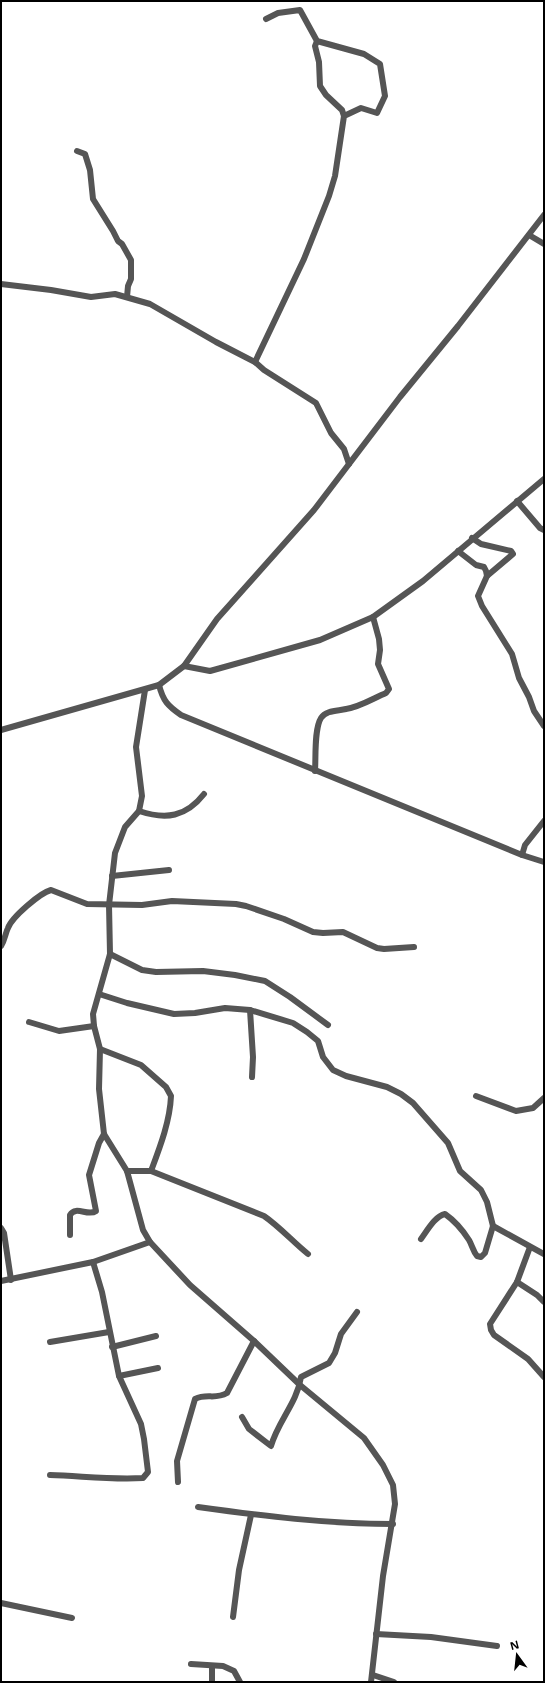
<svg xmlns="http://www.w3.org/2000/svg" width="545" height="1683" font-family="'Open Sans',sans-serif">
<rect width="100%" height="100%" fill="#fff"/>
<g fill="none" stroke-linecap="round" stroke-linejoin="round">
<!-- minor -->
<g stroke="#555" stroke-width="6">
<path d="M317,41l-2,5 4,16 1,24 6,9 16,15 2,6"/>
<path d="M77,151l8,3 5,16 3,29 20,32 5,10 4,3 9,16v19l-3,7 -1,11"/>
<path d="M529,235l15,9"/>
<path d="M1,284l50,6 40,7 24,-3 35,10 66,38 39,20 9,8 52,33 15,30 13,16 5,15"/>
<path d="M255,362l49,-103 25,-63 6,-20 9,-60 17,-8 16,5 8,-17 -5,-32 -16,-10 -47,-13 -17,-31 -22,3 -12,6"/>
<path d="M517,501l23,27 4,2"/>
<path d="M472,538l9,6 30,7 2,3 -26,22"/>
<path d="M458,551l18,14 8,2 2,4 1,5 -9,20 4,10 30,48 7,24 10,19 5,14 10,15"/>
<path d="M184,666l26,5 110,-31 53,-23 50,-36 121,-102"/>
<path d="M159,685c4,16 9,21 22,30l341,140 22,7"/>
<path d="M145,690l-9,57 6,49 -3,15 -14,16 -10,26 -6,52 1,49 -17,60 1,12 6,23 -1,40 5,45 23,37 16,59 7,12 40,43 64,56 46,44 64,53 19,27 10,20 2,19 -12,72 -12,106"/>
<path d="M1,730l158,-45 25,-19 33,-47 97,-109 86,-113 58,-71 86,-111"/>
<path d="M315,771c1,-14 -1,-42 6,-53 5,-8 17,-7 25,-9 14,-2 28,-11 40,-16l3,-4 -11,-25 2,-14 -1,-11 -6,-22"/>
<path d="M139,811c27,9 47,6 65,-17"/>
<path d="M522,855l3,-10 19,-24"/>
<path d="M112,876l57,-6"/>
<path d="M1,946c4,-6 4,-12 7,-18 4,-11 32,-35 43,-38l36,14 55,1 30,-4 64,3 10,2 38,13 29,13 10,1 20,-1 34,16 7,1 30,-2"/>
<path d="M110,954l32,16 14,2 47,-1 32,4 30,6 25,16 38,28"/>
<path d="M99,994l28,9 47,11 21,-1 30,-5 25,2 43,13 14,9 11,9 5,16 10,13 13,6 41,11 14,7 12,9 35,40 12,28 21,19 6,12 6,24 -8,27 -4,4 -4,-1c-4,-5 -5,-11 -8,-16 -7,-11 -14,-19 -24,-26 -10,2 -18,17 -24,25"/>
<path d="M250,1010l3,47 -1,20"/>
<path d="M29,1022l30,9 35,-5"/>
<path d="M100,1049l41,16 25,22 5,9c-1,25 -11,51 -20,75h-24"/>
<path d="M476,1096l40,15 17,-3 11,-10"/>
<path d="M151,1171l113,45c16,11 29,26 44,38"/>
<path d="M493,1226l51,28"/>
<path d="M1,1228l3,5 7,47"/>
<path d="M70,1235v-20c6,-10 18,2 26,-4l-7,-36 10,-32 5,-9"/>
<path d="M1,1281l92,-19 57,-20"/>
<path d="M517,1282l13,-35"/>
<path d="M544,1302l-7,-7 -20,-13 -27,42 1,6 3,5 34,24 16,18"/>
<path d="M50,1342l59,-10"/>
<path d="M112,1347l44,-11"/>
<path d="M119,1376l39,-8"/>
<path d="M242,1417l7,12 22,17c7,-25 26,-43 30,-69l28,-14 6,-10 6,-19 16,-22"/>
<path d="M50,1475c32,1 62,5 93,3l5,-6 -4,-33 -3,-15 -22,-48 -17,-84 -9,-30"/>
<path d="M178,1482l-1,-21 18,-62c12,-6 20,1 32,-6l27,-52"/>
<path d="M198,1507c65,9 129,17 195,17"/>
<path d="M1,1603l71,15"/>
<path d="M233,1617l6,-47 12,-55"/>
<path d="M376,1634l55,3 66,9"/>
<path d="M191,1664l32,2 11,5 6,11"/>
<path d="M212,1666v16"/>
<path d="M373,1675l21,7"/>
</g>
</g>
<!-- border -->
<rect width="545" height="1683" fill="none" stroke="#000000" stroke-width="4"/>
<!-- north arrow -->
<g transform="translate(517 1655) rotate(345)" stroke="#ffffff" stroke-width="3" paint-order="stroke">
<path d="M0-3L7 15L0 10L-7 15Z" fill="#000000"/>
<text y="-6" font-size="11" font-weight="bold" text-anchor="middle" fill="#000000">N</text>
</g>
</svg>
